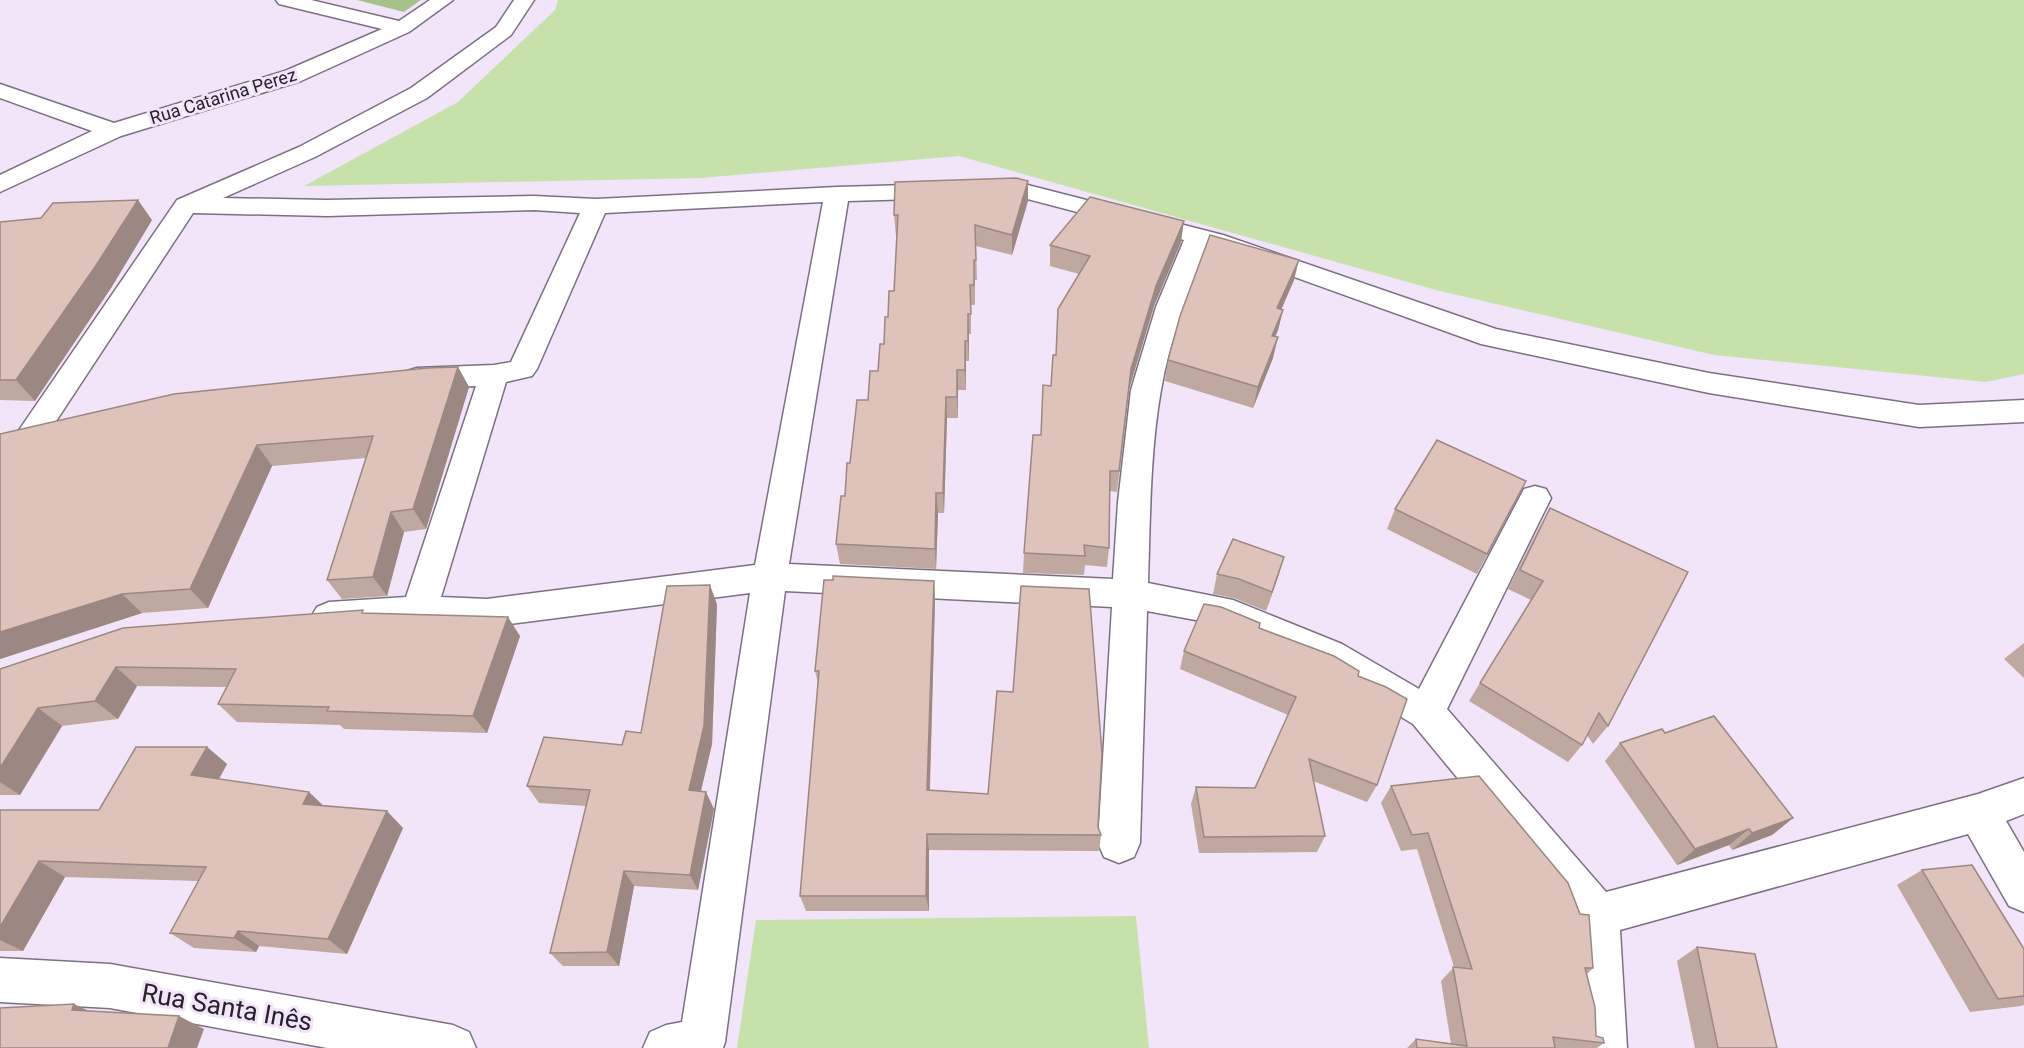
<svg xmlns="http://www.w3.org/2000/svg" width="2024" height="1048" font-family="Roboto,sans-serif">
<rect width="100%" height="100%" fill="#f2e4f9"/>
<!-- green -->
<g fill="#c6e2aa">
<path d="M558,0h1466v374l-38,8 -272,-27 -278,-65 -477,-134 -259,22 -396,8 154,-84 97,-92z"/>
<path d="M1136,916l13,132h-412l19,-128z"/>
</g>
<!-- forest -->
<path fill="#a6c289" d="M357,0h64l-17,12z"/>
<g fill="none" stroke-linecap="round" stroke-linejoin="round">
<!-- minor casing -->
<g stroke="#7d7083" stroke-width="3">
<g id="minor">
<path d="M276,0h35l88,21 31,-21h23l-44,32 -108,49 -180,55 -121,56v-17l92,-44 -92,-33v-14l114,39 171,-52 97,-42 -103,-25z"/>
<path d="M514,0h20l-23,35 -84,63 -112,59 -92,41 104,2 207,-4 62,3 241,-12 179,-5 207,53 273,94 213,44 210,32 105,-5v22l-105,5 -210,-34 -228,-49 -273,-98c-19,47 -39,95 -47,144 -11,61 -11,131 -13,193l85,17 109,44 77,45 105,-200 11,-3 11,3 5,9 -104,211 159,183 372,-98 46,-16v36l-18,7 18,31v60l-15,-6 -41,-72 -348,96 7,118h-46l-4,-125 -164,-199 -97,-58 -99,-42 -70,-13 -7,232 -6,14 -15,6 -15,-6 -6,-14 14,-236 -327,-16 -60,451 -2,6h-80l7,-16 16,-7 16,-3 68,-429 -263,34 -68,-3 -90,8 -12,-5 -6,-10 6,-10 12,-5 77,-5 70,-211 -59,2 -10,-3 -5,-7 5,-7 10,-3 77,-3 17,-3 69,-149 -46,-3 -207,6 -134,-3 -150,228 -11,3 -11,-3 -4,-8 160,-233 122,-53 112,-59 85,-61zM1016,196l168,44 -28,67 -25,83 -13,112 -5,77 -324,-15 59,-363zM823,202l-68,363 -268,34 -46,-2 65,-215 26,-6 5,-7 68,-156z"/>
<path d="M0,958l110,6 343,61 16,7 7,16h-149l-217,-40 -110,-6z"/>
</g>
</g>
<!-- minor -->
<use href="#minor" fill="#fff" fill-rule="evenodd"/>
</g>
<!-- wall -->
<g fill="#bea89f">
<path d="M1028,181v20l-16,54 -36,-9 1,34h-2v25h-4v29h-2v27h-3v29h-8v28h-11l-3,95h-6l-2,56 -96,-5 -4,-20 14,-81 18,-63 10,-29 16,-80 3,-55h-1l-2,-21z"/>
<path d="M152,220l-41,68 -76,113 -35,-1v-178z"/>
<path d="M1181,242l-27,64 -25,83 -12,103 -7,-1 -1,57 -2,19 -22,-2 -1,10 -61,-2 1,-20 17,-118 10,-49 5,-31 23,-81 -29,-8v-21z"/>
<path d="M1294,280l-13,29 2,1 -5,20 -3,7 -2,21 -20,50 -88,-27 3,-21z"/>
<path d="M458,367l11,20 -43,142 -22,3 -17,64 -45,3 -15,-19 39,-122 -94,8 -64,142 -66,5 -142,46v-225z"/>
<path d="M1526,481l-49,93 -90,-45 8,-20z"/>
<path d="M1550,508l58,218 -15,18 -6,-9 -5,10 -14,17 -99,-61 62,-101 -23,-11 31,-61z"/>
<path d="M1284,557l-18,54 -32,-13 -21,-4 4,-20z"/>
<path d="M934,581l1,20 -5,189 168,37 3,8 -2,16 -170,-1v61h-123l-6,-15 18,-213 -3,-12z"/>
<path d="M717,604l-5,140 -11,47 13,18 -16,81 -64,-4 -15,80h-56l-13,-13 36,-147 -47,-3 -12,-17 95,-41 19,-12z"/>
<path d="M365,613l155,23 -33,97 -143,-4 -4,-4 -103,-3 -19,-18 9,-17 -90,-1 -19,33 -56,7 -42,69h-20v-126z"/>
<path d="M1259,628l99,48 19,109 -10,17 -54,-21 12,55 -8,16 -118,1 -8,-49 5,-17 59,1 33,-73 -108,-46 4,-18z"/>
<path d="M2024,643v35l-20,-19z"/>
<path d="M1665,733l128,85 -21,17 -40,15 -3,-5 -52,20 -72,-104 15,-18z"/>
<path d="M207,747l20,17 -8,15 105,27 79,22 -56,126 -88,-8 -3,6 -62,-4 -24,-15 28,-52 -133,-4 -42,74h-23v-141h99z"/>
<path d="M1391,786l202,182 -6,6 9,62 8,7 -7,5h-180l34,-4 -10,-63 13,-14 -37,-118 -16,2 -20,-48z"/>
<path d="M1922,870l102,79v56l-3,1 -51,6 -73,-127z"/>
<path d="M1697,947l80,101h-82l-18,-87z"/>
<path d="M1416,1039l1,9h-10z"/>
</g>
<!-- shaded-wall -->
<g fill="#9b8882">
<path d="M1028,181v20l-16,54v-20z"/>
<path d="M138,200l14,20 -41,68 -76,113 -19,-21z"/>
<path d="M1184,221l-3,21 -27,64 -25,83 -12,103 14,-123 25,-83z"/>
<path d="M1299,260l-5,20 -21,49 4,-21z"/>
<path d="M1283,310l-5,20 -11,26 5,-20z"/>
<path d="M968,314l1,20v27l-1,-20z"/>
<path d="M1278,337l-5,21 -20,50 5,-21z"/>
<path d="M965,341l1,20v29l-1,-20z"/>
<path d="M458,367l11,20 -43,142 -13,-20z"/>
<path d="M957,370l1,20v28l-1,-21z"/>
<path d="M946,397l1,21 -3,95 -1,-20z"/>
<path d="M257,445l15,21 -64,142 -18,-19z"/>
<path d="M936,493l2,20 -2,56 -1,-20z"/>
<path d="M391,512l13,20 -17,64 -14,-19z"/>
<path d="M1284,557l-6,20 -12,34 6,-19z"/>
<path d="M934,581l1,20 -6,206 -2,-17z"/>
<path d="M710,585l7,19 -5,140 -15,63 -8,-17z"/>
<path d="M122,594l20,19 -142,46v-27z"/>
<path d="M508,617l12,19 -33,97 -14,-17z"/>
<path d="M116,667l21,19 -19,33 -23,-18z"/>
<path d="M38,708l24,18 -42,69 -20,-13v-14z"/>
<path d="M207,747l20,17 -15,28 -21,-17z"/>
<path d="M309,792l18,17 -24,-5z"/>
<path d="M706,792l8,17 -16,81 -8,-15z"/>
<path d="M387,811l16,17 -56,126 -19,-15z"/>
<path d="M1793,818l-21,17 -40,15 20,-17z"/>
<path d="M1749,829l-20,16 -52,20 18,-16z"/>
<path d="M927,834l2,16v61l-3,-15z"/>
<path d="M39,861l26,16 -42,74 -23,-11v-13z"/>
<path d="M624,871l10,15 -15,80 -12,-14z"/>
<path d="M238,931l21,15 -3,6 -22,-14z"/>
<path d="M74,1004l28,13 -30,-7z"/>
<path d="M179,1016l25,13 -7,19h-29z"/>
</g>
<!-- building -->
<g fill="#ddc3b9" stroke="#9b8882" stroke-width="1.5">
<path d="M1016,178l12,3 -16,54 -37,-10 1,35h-2v25h-4l1,29h-3v27h-3v29h-8v27h-11l-3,96h-7l-1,56 -99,-5 5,-48h4l2,-33h3l7,-63h11l2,-29h8l2,-27h4l1,-27h3l1,-26h5l4,-76h-4l1,-33z"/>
<path d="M1090,197l94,24 -28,65 -25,83 -12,102h-9l-1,77 -25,-3 1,11 -61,-3 9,-118h8l2,-50 8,1 2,-31h3l2,-46 32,-53 -40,-11z"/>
<path d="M138,200l-43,67 -79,113h-16v-158l41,-4 12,-15z"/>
<path d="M1210,235l89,25 -22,48 6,2 -11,26 6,1 -20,50 -90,-27 12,-44z"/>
<path d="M458,367l-45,142 -22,3 -18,65 -46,3 46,-144 -116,9 -67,144 -68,5 -122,38v-198l174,-40 253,-26z"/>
<path d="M1437,440l89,41 -39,73 -92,-45z"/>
<path d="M1550,508l138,64 -80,154 -9,-13 -17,32 -102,-62 63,-102 -23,-11z"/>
<path d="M1233,539l51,18 -12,35 -33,-13 -22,-5z"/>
<path d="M833,576l101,5 -7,209 61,4 9,-103 16,1 8,-106 68,3 13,164 -4,74 3,8 -174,-1 -1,62h-126l19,-225h-4l9,-91h9z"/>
<path d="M710,585l-6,141 -15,64 17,2 -16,83 -66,-4 -17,81 -57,1 40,-163 -63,-4 17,-49 78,8 4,-14 15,2 26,-147z"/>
<path d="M1204,604l17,3 39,16 -1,5 75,28 25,15 -1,5 28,11 21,12 -30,86 -68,-26 16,77 -121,1 -8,-50 59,1 41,-91 -112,-46z"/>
<path d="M363,610l-1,3 146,4 -35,99 -146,-5 2,-4 -111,-3 18,-35 -120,-2 -21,34 -57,7 -38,60v-99l123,-41z"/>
<path d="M1714,716l79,102 -41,15 -3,-4 -54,20 -75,-106 42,-14 3,4z"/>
<path d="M136,747h71l-16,28 118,17 -6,12 84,7 -59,128 -90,-8 -4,7 -64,-5 36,-66 -167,-6 -39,66v-117h99z"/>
<path d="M1479,776l89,107 12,31 9,1 4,53h-8l10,39 1,29 7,2 1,5 -51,-6 2,11h-138l-1,-9 51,7 -14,-79 19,2 -44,-136 -16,2 -21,-49z"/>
<path d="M1972,865l52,84v47l-26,3 -76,-129z"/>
<path d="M1697,947l58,7 22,94h-59z"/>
<path d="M74,1004l-2,6 107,6 -11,32h-168v-40z"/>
</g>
<g text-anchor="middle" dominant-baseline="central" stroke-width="6" stroke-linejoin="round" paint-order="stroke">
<!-- far-street labels -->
<g font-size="18" fill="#28222a" stroke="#f2e4f9">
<text transform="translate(223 96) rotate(-17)">Rua Catarina Perez</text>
</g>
<!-- near-street labels -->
<g font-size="26" fill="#28222a" stroke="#f2e4f9">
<text transform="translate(227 1007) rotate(10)">Rua Santa Inês</text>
</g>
</g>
</svg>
